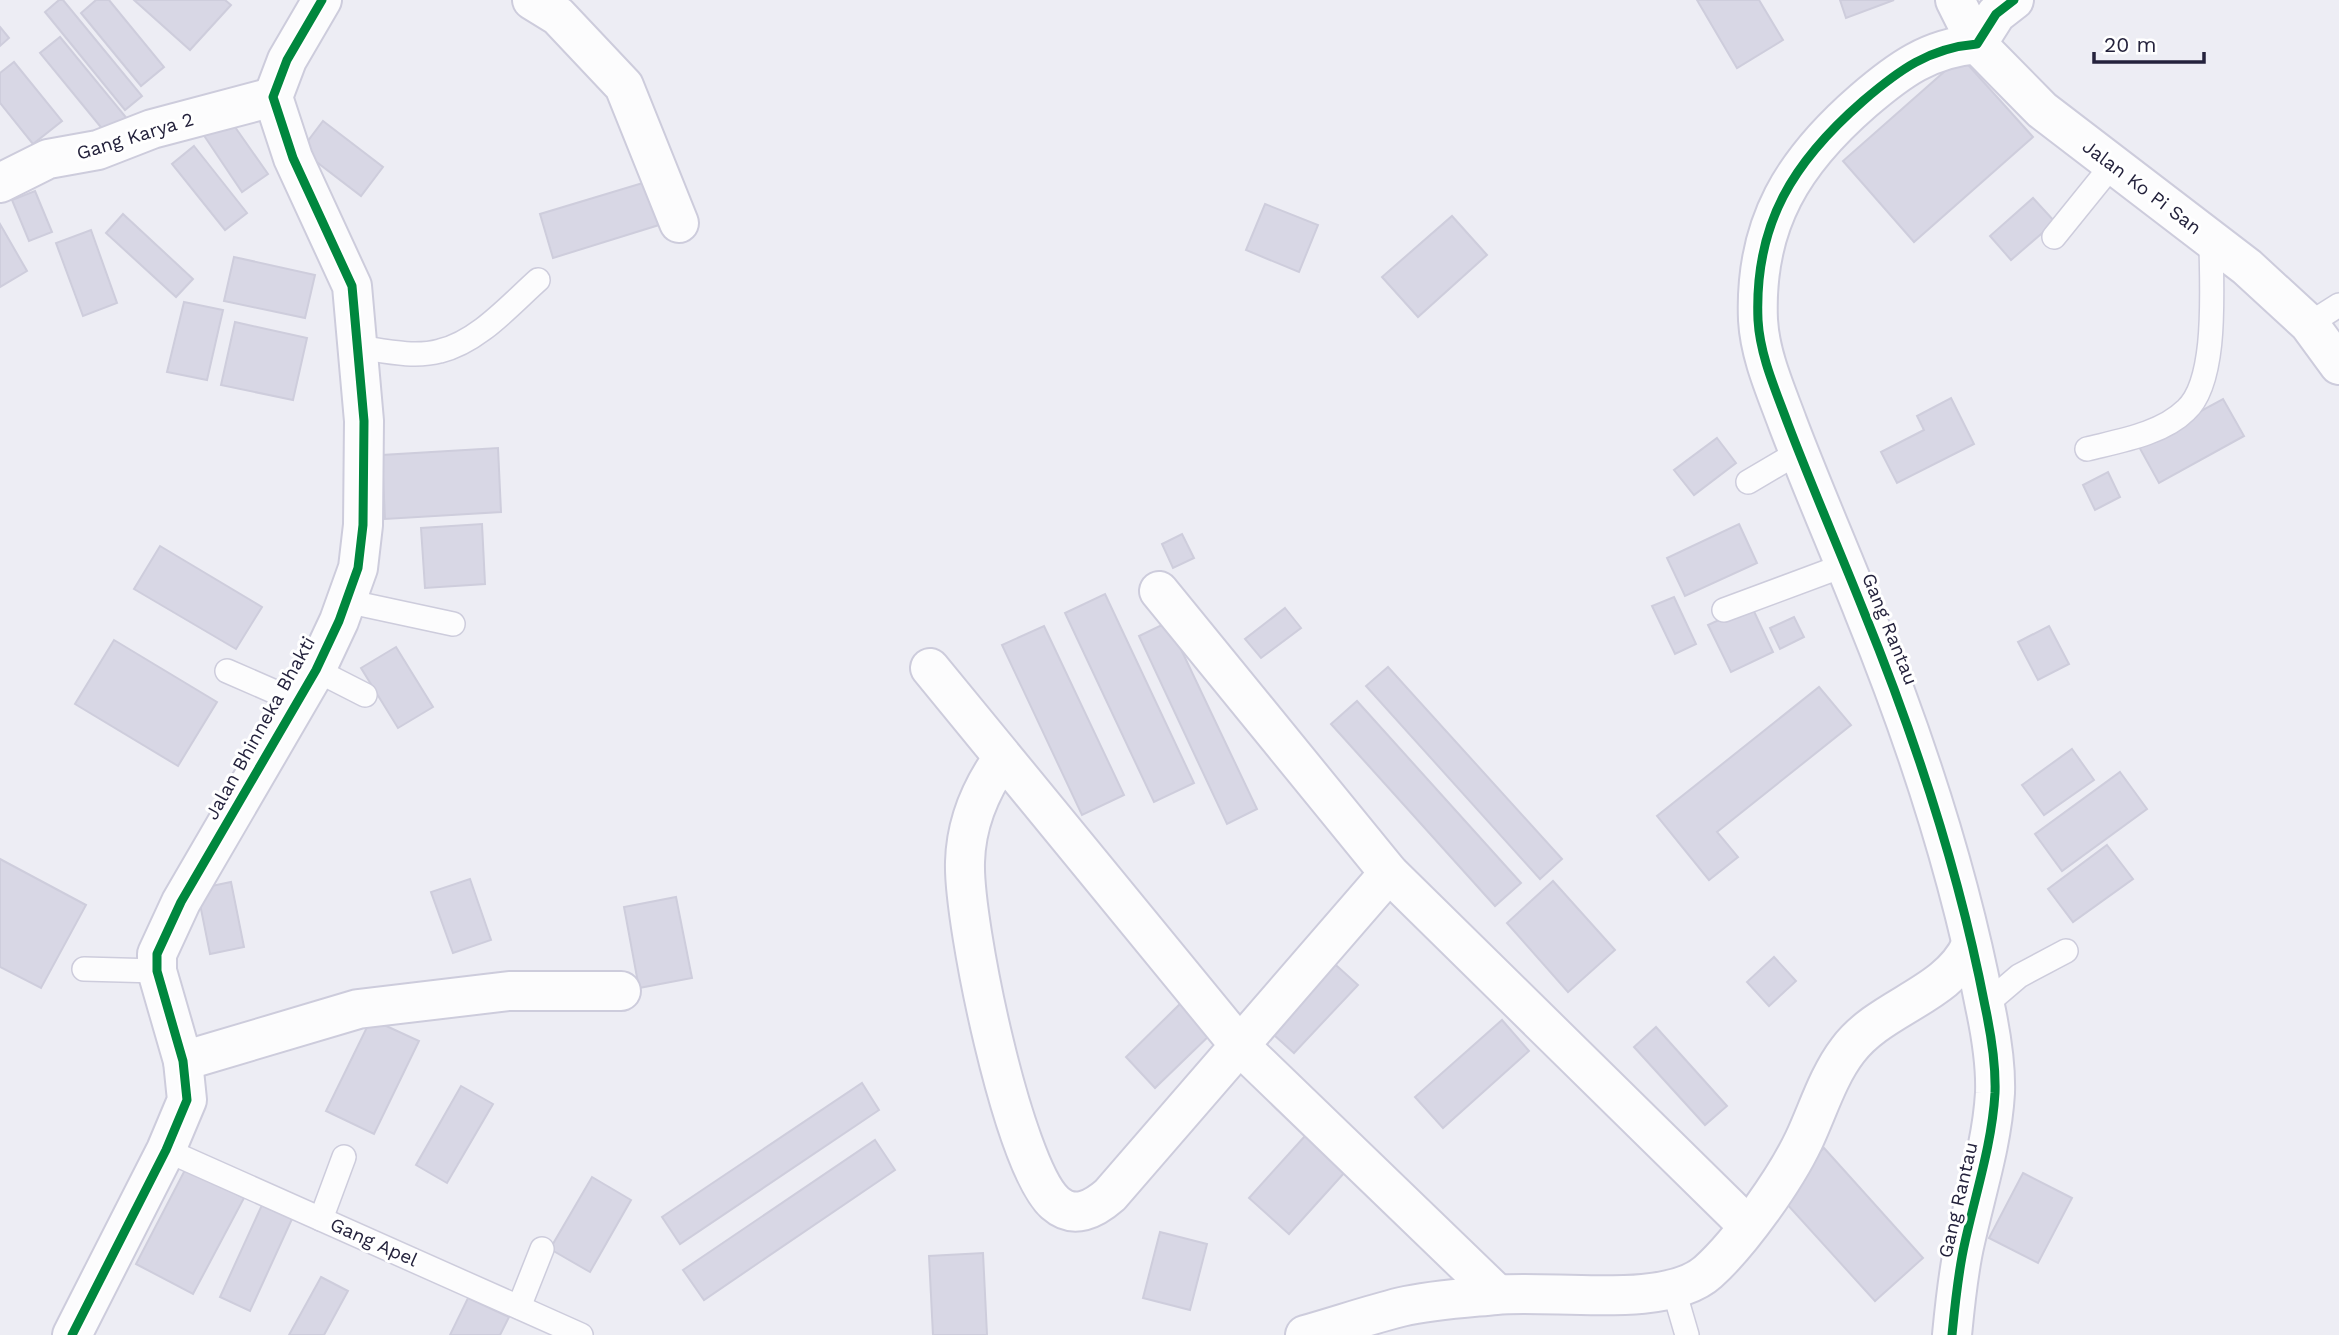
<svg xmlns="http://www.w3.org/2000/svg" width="2339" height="1335" font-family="'Work Sans',sans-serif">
<rect width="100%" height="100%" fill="#ededf4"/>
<!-- building -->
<g fill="#d8d7e5" stroke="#cecddc" stroke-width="2">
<path d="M59,0h4l79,96 -17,14 -80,-98z"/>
<path d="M96,0h13l55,67 -23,19 -60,-73z"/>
<path d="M134,0h91l6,5 -41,45z"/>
<path d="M1697,0h62l24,40 -46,28z"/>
<path d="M1840,0h54l-48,18z"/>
<path d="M0,27l9,11 -9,8z"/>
<path d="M60,37l69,84 -20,16 -69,-84z"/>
<path d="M1961,57l72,80 -119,105 -71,-81z"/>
<path d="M14,62l48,59 -29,23 -33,-41v-30z"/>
<path d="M228,117l40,57 -26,18 -39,-58z"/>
<path d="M323,121l60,46 -22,29 -60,-46z"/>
<path d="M194,146l53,67 -22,17 -53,-66z"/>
<path d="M646,182l13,43 -106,33 -13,-44z"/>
<path d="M35,191l17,41 -23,9 -17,-41z"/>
<path d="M2033,198l22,24 -44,38 -21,-24z"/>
<path d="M1265,204l53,21 -19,47 -53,-22z"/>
<path d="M123,214l70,65 -17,18 -70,-64z"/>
<path d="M1452,216l35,39 -69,62 -36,-40z"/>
<path d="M0,224l27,47 -27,16z"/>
<path d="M91,230l26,73 -34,13 -27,-73z"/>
<path d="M234,257l81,18 -10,43 -81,-17z"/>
<path d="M184,302l39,8 -16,70 -40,-8z"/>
<path d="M235,322l72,16 -14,62 -72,-15z"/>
<path d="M1951,398l23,46 -77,39 -16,-31 43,-22 -7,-14z"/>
<path d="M2223,399l21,37 -85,47 -21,-38z"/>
<path d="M1717,438l19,25 -42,32 -20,-25z"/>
<path d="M498,448l3,64 -116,7 -3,-64z"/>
<path d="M2108,472l12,25 -25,13 -12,-25z"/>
<path d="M482,524l3,60 -60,4 -4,-60z"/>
<path d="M1739,524l18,39 -72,33 -18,-38z"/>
<path d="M1182,534l12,24 -21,10 -11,-24z"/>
<path d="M160,546l102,61 -26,42 -102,-60z"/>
<path d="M1105,594l89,189 -40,19 -89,-189z"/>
<path d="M1674,597l22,47 -21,10 -23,-48z"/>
<path d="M1751,605l22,47 -42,20 -23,-47z"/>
<path d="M1285,608l16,20 -40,30 -16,-19z"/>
<path d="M1794,617l10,20 -24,12 -10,-21z"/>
<path d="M1168,622l89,187 -30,15 -88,-188z"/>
<path d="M1044,626l80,169 -42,20 -80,-170z"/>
<path d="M2049,626l20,38 -31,16 -20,-38z"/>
<path d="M114,640l103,62 -39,64 -103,-62z"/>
<path d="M396,647l37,60 -35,21 -37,-60z"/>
<path d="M1388,667l174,192 -22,20 -174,-193z"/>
<path d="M1819,687l32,38 -134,107 21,25 -29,23 -52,-64z"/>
<path d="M1357,701l164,182 -26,23 -164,-182z"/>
<path d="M2072,749l22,31 -50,35 -22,-30z"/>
<path d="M2120,772l27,37 -85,62 -27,-37z"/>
<path d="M2107,845l26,34 -60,43 -25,-33z"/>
<path d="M0,859l86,46 -45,83 -41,-21z"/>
<path d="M470,879l21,61 -38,13 -22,-61z"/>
<path d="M1553,881l62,69 -47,42 -61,-69z"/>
<path d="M231,882l13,65 -34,7 -13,-65z"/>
<path d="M676,897l16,81 -53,10 -15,-81z"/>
<path d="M1327,957l31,28 -64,68 -31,-28z"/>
<path d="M1774,957l22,24 -27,25 -22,-24z"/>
<path d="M1183,1001l30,31 -58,56 -29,-31z"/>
<path d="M371,1019l48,22 -45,93 -48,-23z"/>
<path d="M1502,1020l27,31 -86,77 -28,-31z"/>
<path d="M1656,1027l71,79 -22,19 -71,-78z"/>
<path d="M862,1083l17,27 -199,134 -18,-27z"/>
<path d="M461,1086l32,18 -46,79 -31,-18z"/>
<path d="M1305,1136l40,36 -56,62 -40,-36z"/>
<path d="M875,1140l20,30 -191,130 -21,-30z"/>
<path d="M1824,1148l99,110 -48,43 -100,-110z"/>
<path d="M186,1168l58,30 -51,96 -57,-30z"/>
<path d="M2023,1173l49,25 -34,65 -49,-25z"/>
<path d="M592,1177l39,23 -41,72 -40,-23z"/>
<path d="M262,1205l30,14 -42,92 -30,-14z"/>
<path d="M1160,1232l47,12 -17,66 -47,-12z"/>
<path d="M983,1253l4,82h-54l-4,-79z"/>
<path d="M321,1277l27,14 -24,44h-35z"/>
<path d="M468,1298l41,19 -9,18h-50z"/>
</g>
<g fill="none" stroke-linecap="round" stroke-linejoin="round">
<!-- lane casing -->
<g stroke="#cdccdc" stroke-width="26">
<g id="lane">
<path d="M2054,237l59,-73"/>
<path d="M2309,324l30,-19"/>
<path d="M358,347c27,4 56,11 82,4 38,-9 70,-46 98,-71"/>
<path d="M2087,449c32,-8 75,-15 99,-39 33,-30 25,-128 25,-171"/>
<path d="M1748,482l51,-30"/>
<path d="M346,601l107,23"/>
<path d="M1724,610l121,-45"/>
<path d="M316,670l49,25"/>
<path d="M227,671l71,31"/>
<path d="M84,969l73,2"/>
<path d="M1985,1005l34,-29 47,-25"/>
<path d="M166,1150l415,185"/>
<path d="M321,1219l23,-62"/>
<path d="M1673,1287l14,48"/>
<path d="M519,1307l23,-58"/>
</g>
</g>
<!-- street casing -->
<g stroke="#cdccdc" stroke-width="42">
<g id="street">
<path d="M532,0l26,16 66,70 55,137"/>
<path d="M1955,0l22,44 65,66 205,157 62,57 30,41"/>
<path d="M0,183l48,-24 50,-9 54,-21 121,-32"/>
<path d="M1159,591l230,282 358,352"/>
<path d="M930,668l310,378 257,248"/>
<path d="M1002,759c-22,31 -36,64 -37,103 -2,60 48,303 90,341 19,17 39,6 55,-8l279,-322"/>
<path d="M183,1061l175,-52 151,-18h112"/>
<path d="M72,1335l94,-185 21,-50 -4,-39 -26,-90v-17l24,-52 135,-232 23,-49 19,-53 5,-43 1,-104 -12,-135 -59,-128 -20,-61 14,-37 35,-60"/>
<path d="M1305,1335c32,-9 64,-20 96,-28 30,-7 64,-9 95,-12 53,-6 170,15 212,-23 33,-30 77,-92 96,-132 14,-30 24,-64 44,-90 33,-44 100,-54 123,-105"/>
<path d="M1952,1335c3,-31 6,-63 13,-93 11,-50 27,-98 30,-149 1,-29 -4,-59 -10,-87 -26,-135 -69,-266 -121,-394 -25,-63 -52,-125 -76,-188 -12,-33 -28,-68 -30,-104 -4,-97 36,-159 105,-219 36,-31 66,-53 114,-57l19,-30 18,-14"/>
</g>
</g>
<!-- lane -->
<use href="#lane" stroke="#fcfcfd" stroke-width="23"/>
<!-- street -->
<use href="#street" stroke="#fcfcfd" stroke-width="38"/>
<!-- cycleway casing -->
<g stroke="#fff" stroke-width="13">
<g id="cycleway">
<path d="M72,1335l94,-185 21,-50 -4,-39 -26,-90v-17l24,-52 135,-232 23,-49 19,-53 5,-43 1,-104 -12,-135 -59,-128 -20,-61 14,-37 35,-60"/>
<path d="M1952,1335c3,-31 6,-63 13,-93 11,-50 27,-98 30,-149 1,-29 -4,-59 -10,-87 -26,-135 -69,-266 -121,-394 -25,-63 -52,-125 -76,-188 -12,-33 -28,-68 -30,-104 -4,-97 36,-159 105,-219 36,-31 66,-53 114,-57l19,-30 18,-14"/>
</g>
</g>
<!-- cycleway -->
<use href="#cycleway" stroke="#00873e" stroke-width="9"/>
</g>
<g text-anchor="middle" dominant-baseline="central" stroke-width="6" stroke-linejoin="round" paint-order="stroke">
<!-- street labels -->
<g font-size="19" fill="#24223c" stroke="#fff">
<text transform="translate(135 136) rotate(-17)">Gang Karya 2</text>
<text transform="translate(2142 187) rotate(37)">Jalan Ko Pi San</text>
<text transform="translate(1890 629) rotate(68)">Gang Rantau</text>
<text transform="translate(260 728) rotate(-61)">Jalan Bhinneka Bhakti</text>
<text transform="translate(1958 1200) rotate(-77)">Gang Rantau</text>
<text transform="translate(374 1242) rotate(24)">Gang Apel</text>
</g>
</g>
<!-- scale -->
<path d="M2094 52v10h110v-10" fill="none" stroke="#24223c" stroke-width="3.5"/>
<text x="2104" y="52" font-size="21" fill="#24223c" stroke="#ffffff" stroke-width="5" paint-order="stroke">20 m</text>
</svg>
